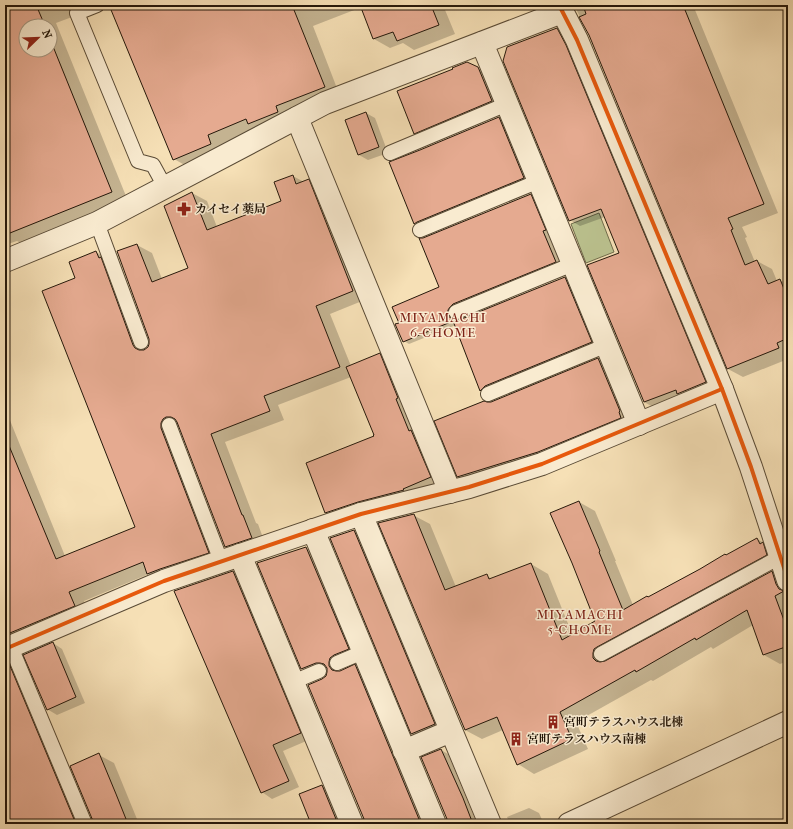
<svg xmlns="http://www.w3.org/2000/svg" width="793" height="829" font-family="'IM FELL French Canon','Noto Serif JP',serif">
<rect width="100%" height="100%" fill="#f6e0b6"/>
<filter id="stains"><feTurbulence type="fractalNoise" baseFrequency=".005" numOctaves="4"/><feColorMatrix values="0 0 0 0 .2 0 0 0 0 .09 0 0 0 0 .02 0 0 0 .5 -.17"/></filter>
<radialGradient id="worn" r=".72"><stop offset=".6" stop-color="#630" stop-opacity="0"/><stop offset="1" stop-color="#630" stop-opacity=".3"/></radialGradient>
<!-- green -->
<path fill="#bbc28f" stroke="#706d4c" d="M599,213l15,39 -28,11 -15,-39z"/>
<!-- shadow -->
<g fill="#0003" fill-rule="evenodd">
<path d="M5,5h78l-3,9 -24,9 72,178 -105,43 -6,-3 -12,4zM26,26h24v24h-24z"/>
<path d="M110,5h333l12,29 -41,16 -11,-7 -13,5 -16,-9 -12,-32 -49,19 27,70 -150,72 -16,-9z"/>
<path d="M574,5h119l85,208 -36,14 5,10 -2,1 10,24 2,-1 15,8 5,12 3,-1 8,5v74l-45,18 -15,-8 -139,-334z"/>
<path d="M556,29l11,6 148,353 -60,20 -11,-6 -24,-149 -15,-36 -25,9 -10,-6z"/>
<path d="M478,68l6,4 14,32 -77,33 -6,-4z"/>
<path d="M366,113l9,5 13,35 -20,7 -9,-5 -13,-35z"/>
<path d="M499,118l5,3 25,60 -109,46 -5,-3 -25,-61z"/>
<path d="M293,176l11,6 4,-2 15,9 44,110 -37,15 21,52 29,-12 11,7 50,123 -103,35 -12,-7 49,-75 -24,-60 -73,28 6,15 -59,22 31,81 2,1 8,22 -26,9 -14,-9 -46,-120 -3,2 46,133 -60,21 -14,-8 -65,27 5,13 -82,42 1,6 14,9 64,153h-81v-416l60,148 71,-29 -60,-249 20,-26 15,9 4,6 31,83 4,-6 -13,-99 15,8 10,26 27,-10 3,-76 15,8 10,26 66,-26z"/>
<path d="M530,195l6,3 15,35 -3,1 13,31 -108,49 1,6 1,1h4l106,-43 5,3 27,64 -111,48 -5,-3 -25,-65 -47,19 -5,-3 -4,-18 40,-35z"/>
<path d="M598,359l8,5 22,58 -162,59 -8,-5 34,-73z"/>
<path d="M579,502l16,9 21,50h-1l18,44 16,-7 108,-59 16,9 9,16 -169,92 -4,4 163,-88 16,9v80l-8,3 -16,-9 -11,-30 -40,24 -2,-2 -58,34 -2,-1 -75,42 12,27 -54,25 -16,-10 -15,-34 -21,9 -17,-9 -52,-215 17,9 26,63 31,-11 5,3 39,-15 17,10 25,62 24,-14z"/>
<path d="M354,531l5,3 80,193 -22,10 -5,-3 -81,-196z"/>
<path d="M306,548l7,3 42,101 -20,14v4l2,2 18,-6 7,3 64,155h-61l-39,-147 2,-4 -2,-7h-3l-15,6 -6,-3 -44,-106z"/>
<path d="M233,572l11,6 67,161 -28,12 16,36 -27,12 -10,-7z"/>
<path d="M53,643l9,6 23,54 -28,12 -10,-6z"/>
<path d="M441,750l7,4 29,70h-29z"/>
<path d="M99,755l15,8 25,61h-45z"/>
<path d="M322,786l6,3 15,35h-30z"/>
<path d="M529,808l10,5 5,11h-34l-3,-7z"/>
</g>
<!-- building -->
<g fill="#e5aa90" stroke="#25180a">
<path d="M5,5h28l4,2 8,19h-19v24h24v-11l62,153 -107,43z"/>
<path d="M109,5h183l33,82 -49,19 2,6 -30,12 -2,-5 -38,16 3,9 -38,16z"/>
<path d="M360,5h71l8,20 -42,16 -4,-9 -20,7z"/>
<path d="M583,5h100l81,199 -36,14 5,11 -2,1 14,35 12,-5 11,24 12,-5 8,20v39l-11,5 2,5 -52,21 -138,-334 -10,-18 7,-3z"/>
<path d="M557,28l9,17 140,337 -29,12 -1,-4 -32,12 -57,-137 32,-12 -18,-44 -32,12 -66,-160 4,-14z"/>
<path d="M467,62l11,5 14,34 -78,33 -17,-43 56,-22 -1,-1z"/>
<path d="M366,112l13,35 -21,8 -13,-35z"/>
<path d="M499,117l25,61 -107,44 -3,2 -25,-62 31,-12z"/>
<path d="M293,175l3,9 13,-5 44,112 -37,15 24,61 -76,29 6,15 -59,23 31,81h1l9,23 -27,9 -48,-125 -2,-3 -4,-2h-5l-3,2 -2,4v5l48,125 -49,16 -13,5 -4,-12 -74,30 6,14 -70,29v-199l51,123 79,-32 -93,-236 33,-13 -6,-16 27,-11 3,7 2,-1 32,88 2,3 4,2h5l4,-3 1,-3v-5l-32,-88 20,-7 15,38 36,-14 -24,-62 28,-14 15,38 74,-29 -7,-19z"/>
<path d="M531,194l15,36 -3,1 13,31 -103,42 -3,3 -2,3v6l6,4h5l106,-43 27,65 -107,44 -5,5 -27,-70 -50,21 -8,-18 4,-1 -7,-16 47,-20 -20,-49h4z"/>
<path d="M380,353l18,45 -2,1 13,32 2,-1 20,47 -28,12 1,1 -46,12 -33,11 -19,-50 68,-27 -1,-1h1l-28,-68z"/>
<path d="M598,358l22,53 -1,1 2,6 -83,34 -81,25 -23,-56 50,-20 3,1h4z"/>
<path d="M579,501l21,50 -1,1 24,58 24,-14 1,1 52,-28 25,-15 1,1 31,-17 3,6 3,-2 4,13 -170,92 -3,2 -1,4v5l3,3 4,1 5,-1 167,-90 4,13 3,5 5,2 -9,5 13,35v15l-25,9 -16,-45 -51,30 -1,-2 -59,34 -1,-2 -75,42 12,27 -55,26 -20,-48 -32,13 -87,-207 36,-9 31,76 42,-16 2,5 42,-16 31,77 33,-19 -23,-58 -22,-50z"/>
<path d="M354,530l81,194 -24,10 -81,-196z"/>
<path d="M306,547l43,102 -15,6 -4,3 -1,4v4l3,4 4,1h4l15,-7 66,160h-57v-5l-56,-134 14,-6 4,-3 1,-4v-4l-3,-4 -4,-1h-4l-15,6 -44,-106z"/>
<path d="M233,571l68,162 -28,12 16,36 -28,12 -87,-202z"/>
<path d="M53,642l23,55 -29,13 -24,-55z"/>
<path d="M5,661h3l68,163h-71z"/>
<path d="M441,749l22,49 10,26h-26v-5l-26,-62z"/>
<path d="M99,753l17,41 12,30h-35v-3l-23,-55z"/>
<path d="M322,785l16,39h-27l-12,-30z"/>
</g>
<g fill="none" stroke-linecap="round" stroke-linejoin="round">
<!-- service casing -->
<g stroke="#594a35" stroke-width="16">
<g id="service">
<path d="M97,5l-20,8 61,148 15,4 12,22"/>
<path d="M390,153l117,-49"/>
<path d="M97,223l44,119"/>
<path d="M420,230l119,-49"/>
<path d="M456,312l117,-48"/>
<path d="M488,394l119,-49"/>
<path d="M169,425l52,136"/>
<path d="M11,647l74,177"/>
<path d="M601,654l179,-97"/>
<path d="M337,663l26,-11"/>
<path d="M293,682l26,-11"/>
</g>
</g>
<!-- minor casing -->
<g stroke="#594a35" stroke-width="24">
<g id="minor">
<path d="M559,5l18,35 145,349 29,78 37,113"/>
<path d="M482,43l157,381"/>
<path d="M297,118l153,374"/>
<path d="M5,261l92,-38 228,-120 237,-91"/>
<path d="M361,514l129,310"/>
<path d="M313,530l122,294"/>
<path d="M240,555l112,269"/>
<path d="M5,649l159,-68 197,-67 108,-27 73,-23 180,-75"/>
<path d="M404,751l47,-20"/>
<path d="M569,824l219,-102"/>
</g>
</g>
<!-- service -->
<use href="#service" stroke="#f9ebd0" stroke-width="14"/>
<!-- minor -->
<use href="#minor" stroke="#f9ebd0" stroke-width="22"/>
<!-- cycleway casing -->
<g stroke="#f9ebd0" stroke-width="6">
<g id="cycleway">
<path d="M559,5l18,35 145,349 29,78 37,113"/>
<path d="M5,649l159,-68 197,-67 108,-27 73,-23 180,-75"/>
</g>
</g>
<!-- cycleway -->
<use href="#cycleway" stroke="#e8590c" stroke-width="4"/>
</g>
<!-- icons -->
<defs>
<g id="pharmacy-bare" transform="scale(1.08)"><path d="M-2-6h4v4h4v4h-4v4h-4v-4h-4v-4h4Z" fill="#8f2418" stroke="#f9ebd0" stroke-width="2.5" paint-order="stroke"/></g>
<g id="building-bare" transform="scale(1.08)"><path d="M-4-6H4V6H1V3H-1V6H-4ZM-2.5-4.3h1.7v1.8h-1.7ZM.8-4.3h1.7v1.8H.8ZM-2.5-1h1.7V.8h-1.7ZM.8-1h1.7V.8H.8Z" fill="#8f2418" stroke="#f9ebd0" stroke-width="2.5" paint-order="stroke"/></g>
</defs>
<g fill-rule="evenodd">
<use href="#pharmacy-bare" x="184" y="209"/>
<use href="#building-bare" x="553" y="722"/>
<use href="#building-bare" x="516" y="739"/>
</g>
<g text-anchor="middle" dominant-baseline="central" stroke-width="3" stroke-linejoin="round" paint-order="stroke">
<!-- poi labels -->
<g font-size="12" font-weight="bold" fill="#25180a" stroke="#f9ebd0" text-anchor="start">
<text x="195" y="209">カイセイ薬局</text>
<text x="564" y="722">宮町テラスハウス北棟</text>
<text x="527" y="739">宮町テラスハウス南棟</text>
</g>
<!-- neighbourhood labels -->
<g font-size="13" letter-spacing="1" fill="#7a1f14" stroke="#f9ebd0">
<text x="443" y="317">MIYAMACHI<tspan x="443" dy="15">6-CHOME</tspan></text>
<text x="580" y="614">MIYAMACHI<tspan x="580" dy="15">5-CHOME</tspan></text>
</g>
</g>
<!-- margin -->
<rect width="793" height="829" fill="none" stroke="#f6e0b6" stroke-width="20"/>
<rect x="6" y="6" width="781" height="817" fill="none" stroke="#25180a" stroke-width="2"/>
<rect x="10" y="10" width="773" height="809" fill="none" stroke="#25180a"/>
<!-- north arrow -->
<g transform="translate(38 38) rotate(67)"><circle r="19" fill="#f9ebd0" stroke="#a49781"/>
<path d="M0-3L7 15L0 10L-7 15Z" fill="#8f2418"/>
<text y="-6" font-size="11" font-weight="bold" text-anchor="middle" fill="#25180a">N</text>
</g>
<rect width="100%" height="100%" filter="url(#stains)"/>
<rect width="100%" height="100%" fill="url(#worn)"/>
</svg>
